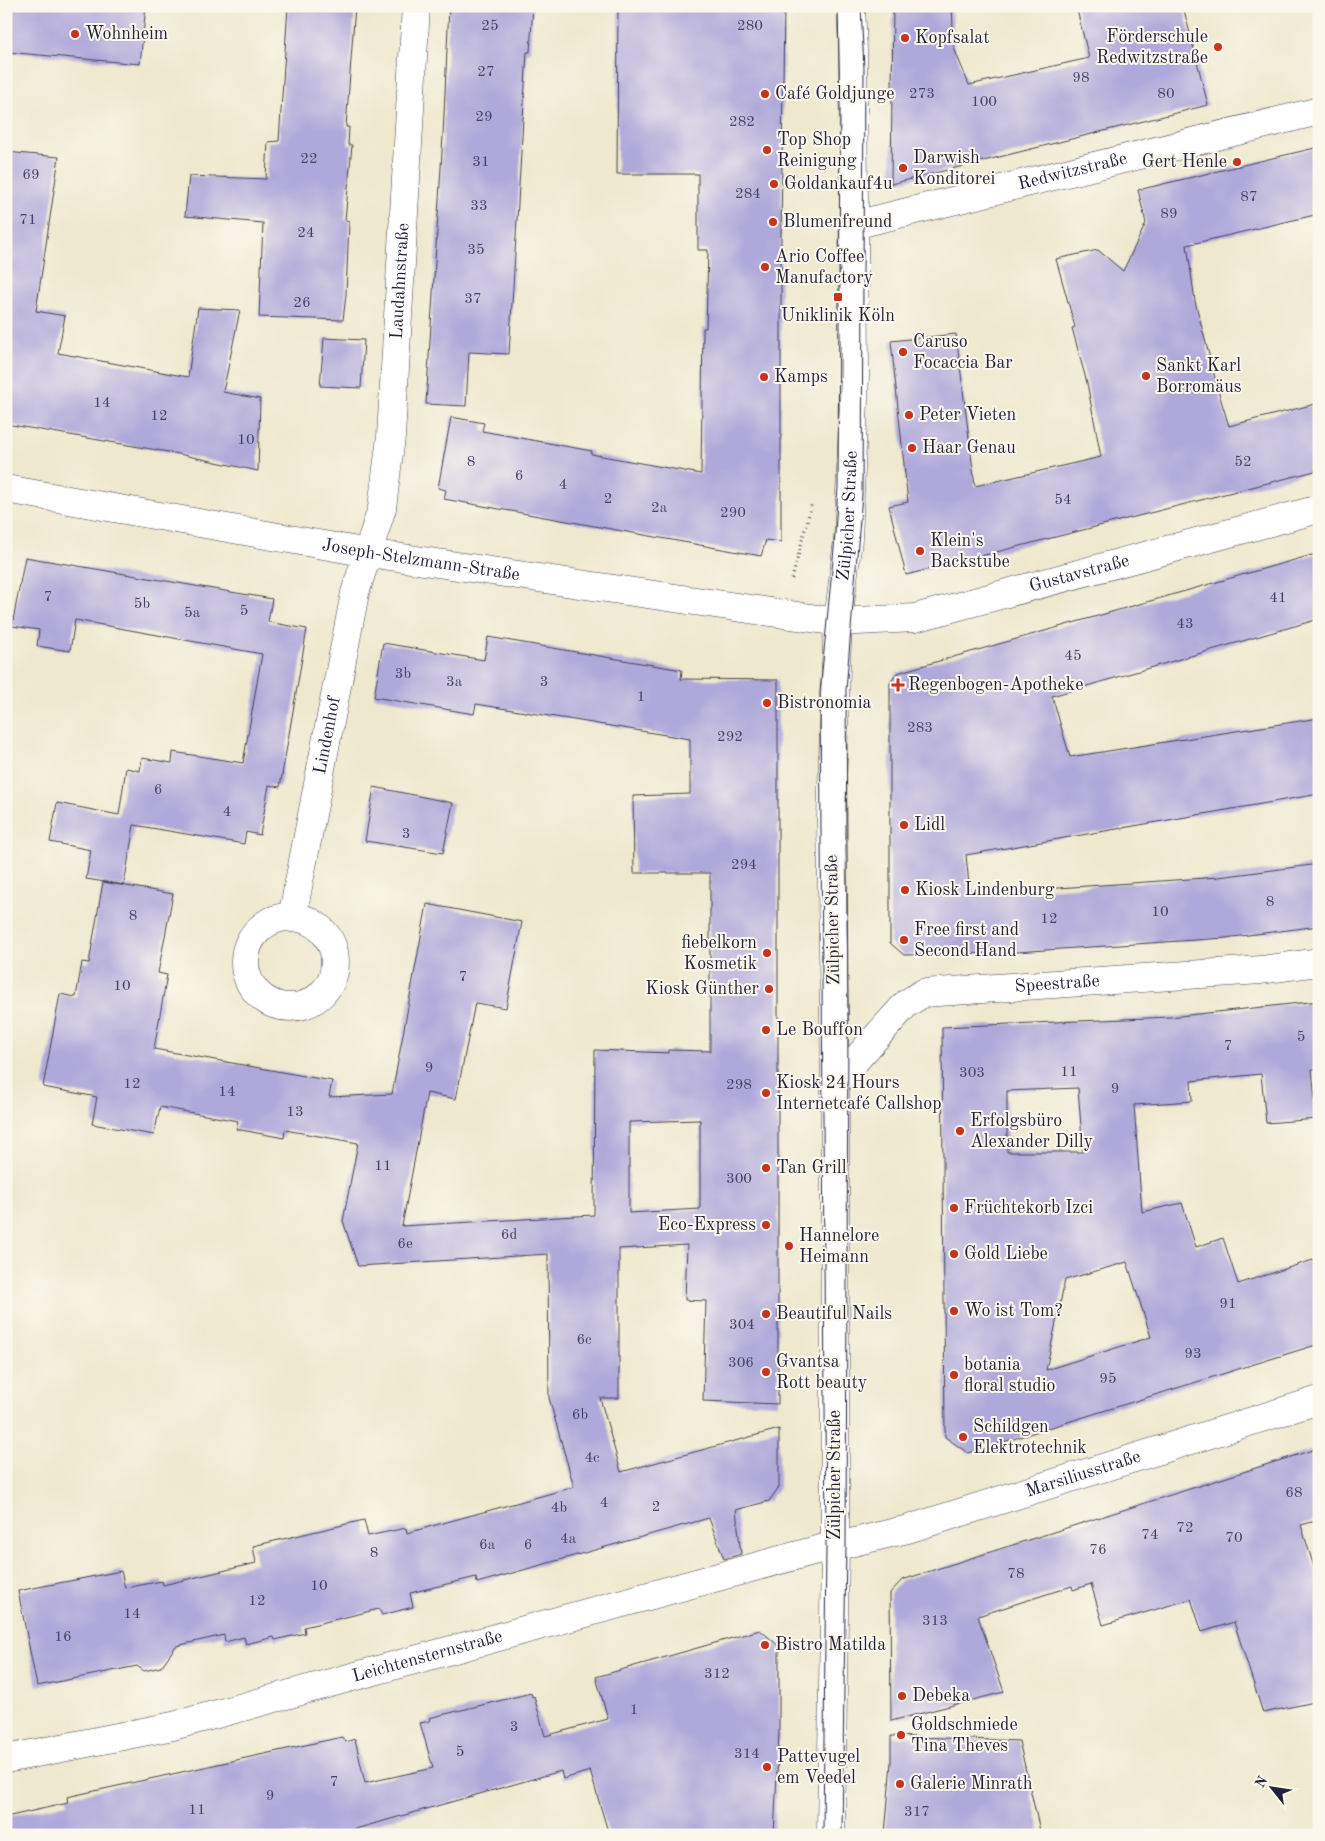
<svg xmlns="http://www.w3.org/2000/svg" width="1325" height="1841" font-family="'Old Standard TT',serif">
<rect width="100%" height="100%" fill="#fbf7ec"/>
<filter id="ink" filterUnits="userSpaceOnUse"><feTurbulence type="fractalNoise" baseFrequency=".02" numOctaves="2"/><feDisplacementMap in="SourceGraphic" scale="10" xChannelSelector="R" yChannelSelector="G"/><feConvolveMatrix kernelMatrix="1 2 1 2 8 2 1 2 1" color-interpolation-filters="sRGB"/></filter>
<filter id="wash" filterUnits="userSpaceOnUse"><feTurbulence type="fractalNoise" baseFrequency=".0096" numOctaves="4" result="noise"/><feDisplacementMap in="SourceGraphic" scale="20" xChannelSelector="R" yChannelSelector="G"/><feGaussianBlur stdDeviation="1.12" result="paint"/><feColorMatrix in="noise" values="0 0 0 0 0 0 0 0 0 0 0 0 0 0 0 0 0 1.4 0 .05"/><feComposite in="paint" operator="in"/></filter>
<g filter="url(#wash)">
<rect width="100%" height="100%" fill="#eee8ce"/>
<g id="blocks">
<!-- building -->
<g fill="#afa8da" fill-rule="evenodd">
<path d="M6,6h140l-6,58 -134,-12z"/>
<path d="M288,6h67l-9,121h3l-1,18h4l-7,75 4,1 -3,74 -3,25 -84,-3 4,-94 -78,-7 4,-40 77,3 2,-37 11,-1z"/>
<path d="M449,6h84l-3,46h-3l-18,302 -40,-2 -3,54 -40,-2 17,-268z"/>
<path d="M618,6h166l-3,231v305l-15,-2 -5,16 -317,-57 2,-9 -8,-2 13,-71 33,6 -2,8 110,20 -1,3 110,20 2,-146h3l2,-78h-10v-76h-81z"/>
<path d="M893,6h59l2,42 15,37 120,-27 -13,-52h107l25,99 -317,79z"/>
<path d="M1319,147v67l-132,31 8,56 25,96 9,29 90,-23v67l-413,105 -17,-69 19,-4 -17,-161 65,-7 19,152 126,-29 -14,-74 -15,-55 3,-1 -19,-68 42,-9 25,21 23,-48 -8,-33z"/>
<path d="M6,152l53,5 -23,154 29,5 -7,37 130,24 10,-69 42,2 -17,82 37,7 -2,72 -84,-18 -168,-29z"/>
<path d="M324,338l40,2 -3,48 -41,-2z"/>
<path d="M1319,553v66l-267,77 18,61 249,-39v76l-353,61 4,39 249,-17 100,-13v62l-94,12 -224,15 -97,2 -14,-12v-260l7,-10z"/>
<path d="M25,557l247,42 -4,23 39,7 -27,158 -11,-2 -9,50 -14,-3 -2,12 -110,-19 -10,60 -38,-6 5,-29 -41,-8 7,-39 62,12 7,-47 14,3 2,-13 30,5 1,-11 70,11 19,-109 -187,-34 -5,31 -33,-5 2,-16 -27,-4z"/>
<path d="M488,637l194,33 -1,9 97,1v724l-75,-3 3,-100 -21,-1 2,-55 -68,4v149h-19l21,74 158,-43v58l-10,14 -33,9 5,44 -17,5 -15,-41 -232,65 -1,-6 -66,16 3,14 -31,8 -3,-6 -75,18 1,6 -30,7 -1,-3 -28,7 -2,-7 -19,5 -1,-7 -48,11 -15,21 -17,4 -7,-5 -100,20 -19,-95 103,-20 4,17 37,-7 1,4 93,-22 -3,-17 111,-26 4,16 38,-8 1,5 167,-46 -25,-89 -1,-144 -190,12 -15,-45 15,-78 -73,-13 -1,8 -48,-9 2,-8 -78,-14 -6,28 -62,-11 5,-27 -54,-10 17,-93 16,3 6,-35 7,1 14,-81 70,12 -15,79 9,2 -13,74 178,32 -3,16 63,-3 35,-190 95,18 -16,86 -31,-5 -19,96 -29,-6 -25,133 192,-11 1,-165 74,3v-3l41,1v-178h-76l-1,-77 57,-2v-55l-214,-35 -2,10 -100,-17 9,-54 101,17zM700,1120v89l-71,4v-91z"/>
<path d="M374,787l79,16 -10,50 -78,-12z"/>
<path d="M1319,1001v68h-7l5,50 -51,4 -5,-49 -70,7 1,20 -58,4 8,107 40,-9 14,44 27,-9 15,46 81,-26v86l-351,109 -23,-16 -3,-410 228,-10zM1078,1088l5,64h-76v-61zM1127,1262l24,75 -105,33 19,-90z"/>
<path d="M1319,1448v72l-18,5 18,58v118l-56,12 -29,-91 -32,10 -11,-33 -88,26 -12,-41 -18,6 -1,-4 -94,30 26,76 -113,29 -1,-128 12,-13z"/>
<path d="M760,1630l19,16v87l-5,102h-165l-19,-64 -27,8 -2,-8 -227,64h-328v-18l62,-14 -1,-6 275,-60 3,5 10,-3 10,44 68,-15 -13,-45 10,-2 -1,-3 102,-25 1,4 2,-1 11,40 63,-17 -12,-42z"/>
<path d="M891,1736l128,5 22,94h-156l6,-73z"/>
</g>
</g>
</g>
<g filter="url(#ink)">
<use href="#blocks" fill-opacity="0" stroke="#414051" stroke-width="1"/>
<g fill="none" stroke-linecap="round" stroke-linejoin="round">
<!-- minor casing -->
<g stroke="#414051" stroke-width="29">
<g id="minor">
<path id="s1" d="M854,225l465,-114"/>
<path id="s2" d="M6,489l363,64 469,69 77,-4 404,-109"/>
<circle cx="290" cy="962" r="45"/>
<path id="s3" d="M292,918l63,-325 27,-85 9,-71 25,-431"/>
<path id="s4" d="M835,1083l71,-79 17,-11 338,-23 58,-8"/>
<path id="s5" d="M6,1759l167,-33 662,-181 11,-1 62,-15 411,-129"/>
</g>
</g>
<!-- tertiary casing -->
<g stroke="#414051" stroke-width="29">
<g id="tertiary">
<path id="s6" d="M831,1835l4,-290v-462l-4,-264 5,-153 2,-44 10,-83 7,-163 -2,-326 -2,-44"/>
</g>
</g>
<!-- path -->
<path stroke="#414051" stroke-width="3" stroke-dasharray="1 4" stroke-linecap="butt" d="M792,579l20,-76"/>
<!-- minor -->
<use href="#minor" stroke="#fff" stroke-width="28"/>
<!-- tertiary -->
<use href="#tertiary" stroke="#fff" stroke-width="28"/>
<!-- tram -->
<g stroke="#22223b" stroke-width="1">
<path d="M823,1835l3,-287 -6,-856 14,-143 4,-62 2,-379 -2,-102"/>
<path d="M842,1835l4,-291 2,-527 -2,-327 16,-195 2,-426 -3,-63"/>
</g>
</g>
</g>
<!-- markers -->
<g fill="#c8321e" stroke="#fbf7ec" stroke-width="2">
<circle cx="75" cy="34" r="5"/>
<circle cx="905" cy="38" r="5"/>
<circle cx="1218" cy="47" r="5"/>
<circle cx="765" cy="94" r="5"/>
<circle cx="767" cy="150" r="5"/>
<circle cx="1237" cy="162" r="5"/>
<circle cx="903" cy="168" r="5"/>
<circle cx="774" cy="184" r="5"/>
<circle cx="773" cy="222" r="5"/>
<circle cx="765" cy="267" r="5"/>
<rect x="833" y="292" width="10" height="10" rx="2.5"/>
<circle cx="903" cy="352" r="5"/>
<circle cx="1146" cy="376" r="5"/>
<circle cx="764" cy="377" r="5"/>
<circle cx="909" cy="415" r="5"/>
<circle cx="912" cy="448" r="5"/>
<circle cx="920" cy="551" r="5"/>
<path d="M895.5 677.5h5v5h5v5h-5v5h-5v-5h-5v-5h5z"/>
<circle cx="767" cy="703" r="5"/>
<circle cx="904" cy="825" r="5"/>
<circle cx="905" cy="890" r="5"/>
<circle cx="904" cy="940" r="5"/>
<circle cx="767" cy="953" r="5"/>
<circle cx="769" cy="989" r="5"/>
<circle cx="766" cy="1030" r="5"/>
<circle cx="766" cy="1093" r="5"/>
<circle cx="960" cy="1131" r="5"/>
<circle cx="766" cy="1168" r="5"/>
<circle cx="954" cy="1208" r="5"/>
<circle cx="766" cy="1225" r="5"/>
<circle cx="789" cy="1246" r="5"/>
<circle cx="954" cy="1254" r="5"/>
<circle cx="954" cy="1311" r="5"/>
<circle cx="766" cy="1314" r="5"/>
<circle cx="766" cy="1372" r="5"/>
<circle cx="954" cy="1375" r="5"/>
<circle cx="963" cy="1437" r="5"/>
<circle cx="765" cy="1645" r="5"/>
<circle cx="902" cy="1696" r="5"/>
<circle cx="901" cy="1735" r="5"/>
<circle cx="767" cy="1767" r="5"/>
<circle cx="900" cy="1784" r="5"/>
</g>
<g text-anchor="middle" dominant-baseline="central" stroke-width="4" stroke-linejoin="round" paint-order="stroke">
<!-- number labels -->
<g font-size="15" fill="#454463">
<text x="490" y="26">25</text>
<text x="750" y="26">280</text>
<text x="486" y="72">27</text>
<text x="1081" y="78">98</text>
<text x="922" y="94">273</text>
<text x="1166" y="94">80</text>
<text x="984" y="102">100</text>
<text x="484" y="117">29</text>
<text x="742" y="122">282</text>
<text x="309" y="159">22</text>
<text x="481" y="162">31</text>
<text x="31" y="175">69</text>
<text x="748" y="194">284</text>
<text x="1249" y="197">87</text>
<text x="479" y="206">33</text>
<text x="1169" y="214">89</text>
<text x="28" y="220">71</text>
<text x="306" y="233">24</text>
<text x="476" y="250">35</text>
<text x="473" y="299">37</text>
<text x="302" y="303">26</text>
<text x="102" y="403">14</text>
<text x="159" y="416">12</text>
<text x="246" y="440">10</text>
<text x="471" y="462">8</text>
<text x="1243" y="462">52</text>
<text x="519" y="476">6</text>
<text x="563" y="485">4</text>
<text x="608" y="499">2</text>
<text x="1063" y="500">54</text>
<text x="659" y="508">2a</text>
<text x="733" y="513">290</text>
<text x="48" y="597">7</text>
<text x="1278" y="598">41</text>
<text x="142" y="604">5b</text>
<text x="244" y="611">5</text>
<text x="192" y="613">5a</text>
<text x="1185" y="624">43</text>
<text x="1073" y="656">45</text>
<text x="403" y="674">3b</text>
<text x="454" y="682">3a</text>
<text x="544" y="682">3</text>
<text x="641" y="697">1</text>
<text x="920" y="728">283</text>
<text x="730" y="737">292</text>
<text x="158" y="790">6</text>
<text x="227" y="812">4</text>
<text x="406" y="834">3</text>
<text x="744" y="865">294</text>
<text x="1270" y="902">8</text>
<text x="1160" y="912">10</text>
<text x="133" y="916">8</text>
<text x="1049" y="919">12</text>
<text x="463" y="977">7</text>
<text x="122" y="986">10</text>
<text x="1301" y="1037">5</text>
<text x="1228" y="1046">7</text>
<text x="429" y="1068">9</text>
<text x="1069" y="1072">11</text>
<text x="972" y="1073">303</text>
<text x="132" y="1084">12</text>
<text x="739" y="1085">298</text>
<text x="1115" y="1089">9</text>
<text x="227" y="1092">14</text>
<text x="295" y="1112">13</text>
<text x="383" y="1166">11</text>
<text x="739" y="1179">300</text>
<text x="509" y="1235">6d</text>
<text x="405" y="1244">6e</text>
<text x="1228" y="1304">91</text>
<text x="742" y="1325">304</text>
<text x="584" y="1340">6c</text>
<text x="1193" y="1354">93</text>
<text x="741" y="1363">306</text>
<text x="1108" y="1379">95</text>
<text x="580" y="1415">6b</text>
<text x="592" y="1458">4c</text>
<text x="1294" y="1493">68</text>
<text x="604" y="1503">4</text>
<text x="656" y="1507">2</text>
<text x="559" y="1508">4b</text>
<text x="1185" y="1528">72</text>
<text x="1150" y="1535">74</text>
<text x="1234" y="1538">70</text>
<text x="568" y="1539">4a</text>
<text x="487" y="1545">6a</text>
<text x="528" y="1545">6</text>
<text x="1098" y="1550">76</text>
<text x="374" y="1553">8</text>
<text x="1016" y="1574">78</text>
<text x="319" y="1586">10</text>
<text x="257" y="1601">12</text>
<text x="132" y="1614">14</text>
<text x="935" y="1621">313</text>
<text x="63" y="1637">16</text>
<text x="717" y="1674">312</text>
<text x="634" y="1710">1</text>
<text x="514" y="1727">3</text>
<text x="460" y="1752">5</text>
<text x="747" y="1754">314</text>
<text x="334" y="1782">7</text>
<text x="270" y="1796">9</text>
<text x="197" y="1810">11</text>
<text x="917" y="1812">317</text>
</g>
<!-- poi labels -->
<g font-size="18" fill="#22223b" stroke="#fbf7ec" text-anchor="start">
<text x="85" y="34">Wohnheim</text>
<text x="1208" y="37" text-anchor="end">Förderschule<tspan x="1208" dy="21">Redwitzstraße</tspan></text>
<text x="915" y="38">Kopfsalat</text>
<text x="775" y="94">Café Goldjunge</text>
<text x="777" y="140">Top Shop<tspan x="777" dy="21">Reinigung</tspan></text>
<text x="913" y="158">Darwish<tspan x="913" dy="21">Konditorei</tspan></text>
<text x="1227" y="162" text-anchor="end">Gert Henle</text>
<text x="784" y="184">Goldankauf4u</text>
<text x="783" y="222">Blumenfreund</text>
<text x="775" y="257">Ario Coffee<tspan x="775" dy="21">Manufactory</tspan></text>
<text x="838" y="316" text-anchor="middle">Uniklinik Köln</text>
<text x="913" y="342">Caruso<tspan x="913" dy="21">Focaccia Bar</tspan></text>
<text x="1156" y="366">Sankt Karl<tspan x="1156" dy="21">Borromäus</tspan></text>
<text x="774" y="377">Kamps</text>
<text x="919" y="415">Peter Vieten</text>
<text x="922" y="448">Haar Genau</text>
<text x="930" y="541">Klein's<tspan x="930" dy="21">Backstube</tspan></text>
<text x="908" y="685">Regenbogen-Apotheke</text>
<text x="777" y="703">Bistronomia</text>
<text x="914" y="825">Lidl</text>
<text x="915" y="890">Kiosk Lindenburg</text>
<text x="914" y="930">Free first and<tspan x="914" dy="21">Second Hand</tspan></text>
<text x="757" y="943" text-anchor="end">fiebelkorn<tspan x="757" dy="21">Kosmetik</tspan></text>
<text x="759" y="989" text-anchor="end">Kiosk Günther</text>
<text x="776" y="1030">Le Bouffon</text>
<text x="776" y="1083">Kiosk 24 Hours<tspan x="776" dy="21">Internetcafé Callshop</tspan></text>
<text x="970" y="1121">Erfolgsbüro<tspan x="970" dy="21">Alexander Dilly</tspan></text>
<text x="776" y="1168">Tan Grill</text>
<text x="964" y="1208">Früchtekorb Izci</text>
<text x="756" y="1225" text-anchor="end">Eco-Express</text>
<text x="799" y="1236">Hannelore<tspan x="799" dy="21">Heimann</tspan></text>
<text x="964" y="1254">Gold Liebe</text>
<text x="964" y="1311">Wo ist Tom?</text>
<text x="776" y="1314">Beautiful Nails</text>
<text x="776" y="1362">Gvantsa<tspan x="776" dy="21">Rott beauty</tspan></text>
<text x="964" y="1365">botania<tspan x="964" dy="21">floral studio</tspan></text>
<text x="973" y="1427">Schildgen<tspan x="973" dy="21">Elektrotechnik</tspan></text>
<text x="775" y="1645">Bistro Matilda</text>
<text x="912" y="1696">Debeka</text>
<text x="911" y="1725">Goldschmiede<tspan x="911" dy="21">Tina Theves</tspan></text>
<text x="777" y="1757">Pattevugel<tspan x="777" dy="21">em Veedel</tspan></text>
<text x="910" y="1784">Galerie Minrath</text>
</g>
<!-- street labels -->
<g font-size="18" fill="#22223b" stroke="#fbf7ec">
<text stroke="none"><textPath href="#s1" startOffset="225">Redwitzstraße</textPath></text>
<text stroke="none"><textPath href="#s3" startOffset="648">Laudahnstraße</textPath></text>
<text stroke="none"><textPath href="#s6" startOffset="1320">Zülpicher Straße</textPath></text>
<text stroke="none"><textPath href="#s2" startOffset="421">Joseph-Stelzmann-Straße</textPath></text>
<text stroke="none"><textPath href="#s2" startOffset="1090">Gustavstraße</textPath></text>
<text stroke="none"><textPath href="#s3" startOffset="186">Lindenhof</textPath></text>
<text transform="translate(833 920) rotate(-91)">Zülpicher Straße</text>
<text stroke="none"><textPath href="#s4" startOffset="261">Speestraße</textPath></text>
<text stroke="none"><textPath href="#s5" startOffset="1115">Marsiliusstraße</textPath></text>
<text transform="translate(835 1475) rotate(-90)">Zülpicher Straße</text>
<text stroke="none"><textPath href="#s5" startOffset="434">Leichtensternstraße</textPath></text>
</g>
</g>
<!-- margin -->
<rect width="1325" height="1841" fill="none" stroke="#fbf7ec" stroke-width="25"/>
<!-- north arrow -->
<g transform="translate(1272 1788) rotate(300)" stroke="#fbf7ec" stroke-width="4" paint-order="stroke">
<path d="M0-4L9 19L0 12L-9 19Z" fill="#22223b"/>
<text y="-8" font-size="14" font-weight="bold" text-anchor="middle" fill="#22223b">N</text>
</g>
</svg>
